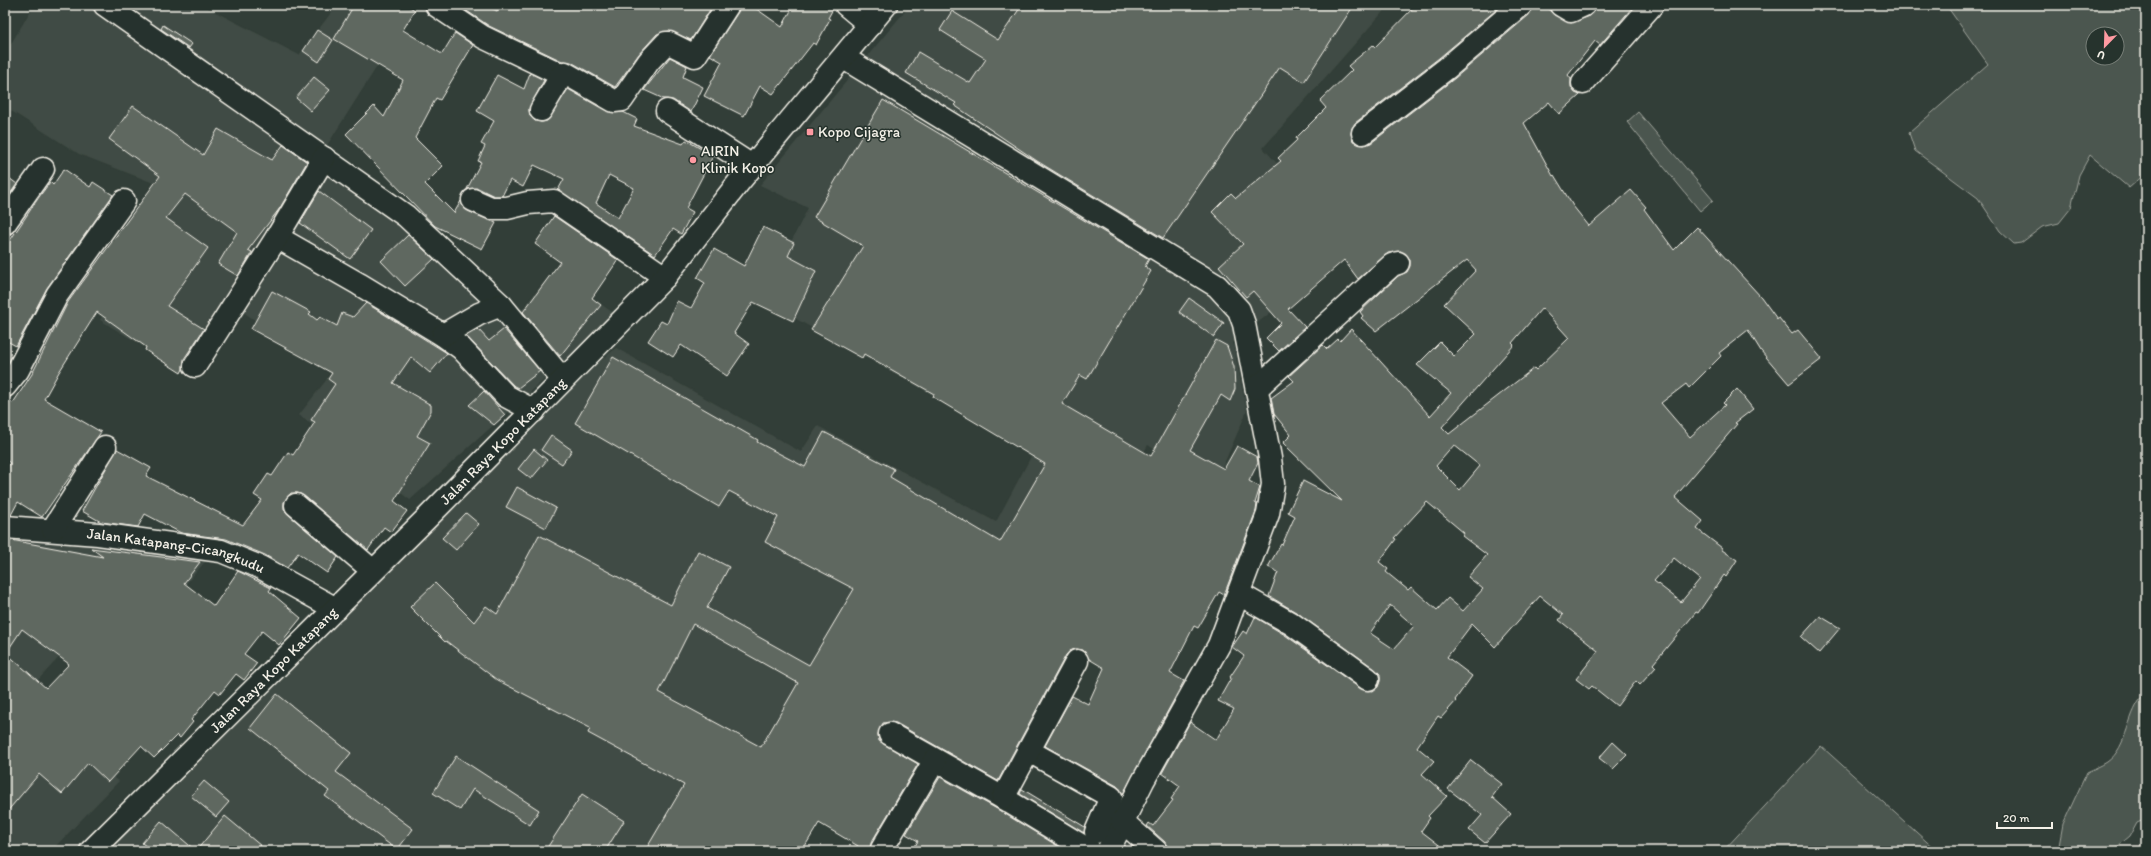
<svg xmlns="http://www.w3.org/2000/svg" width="2151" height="856" font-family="Itim,sans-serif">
<rect width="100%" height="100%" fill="#323e38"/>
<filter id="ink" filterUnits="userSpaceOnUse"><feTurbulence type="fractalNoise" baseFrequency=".025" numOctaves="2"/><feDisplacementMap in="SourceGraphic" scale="8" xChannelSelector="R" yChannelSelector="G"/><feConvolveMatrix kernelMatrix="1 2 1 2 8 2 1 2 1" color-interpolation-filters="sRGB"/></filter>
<g filter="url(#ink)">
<!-- built -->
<g fill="#404b44">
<path d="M34,5h168l97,50 38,-50h79l-90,142 97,70 94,99 37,-46 62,45 -206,185 -111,-85 32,-41 -92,-65 -45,68 -94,-57 82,-126 -103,-40 -74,-47v-53z"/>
<path d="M910,5h479l-126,143 64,70 9,43 -103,81 14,69 -34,78 -65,-44 -101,180 -84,133 -76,-38 -91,131h-692l234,-227 139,-157 139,-119 185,104 17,-26 178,96 38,-71 -272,-151 46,-92 -48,-23z"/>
<path d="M5,534l205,22 -43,50 -105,48 -46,50 103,77 -68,70h-46z"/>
</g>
<!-- green -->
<g fill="#4c564f" stroke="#a0a49c" fill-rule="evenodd">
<path d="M1946,5h65l3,3 2,-3h130v168l-17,15 -39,-33 -11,20 -8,33 -12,15 -17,4 -21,16 -7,1 -14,-13 -22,-33 -63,-47 -6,-18 79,-69zM2093,34h24v24h-24z"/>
<path d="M1638,112l75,88 -13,11 -73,-89z"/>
<path d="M2146,693v126l-9,4 -7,13 -18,15h-54l5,-27 24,-52c6,-3 14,-6 20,-10 22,-15 19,-51 39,-69z"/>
<path d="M1821,746l116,105h-214z"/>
</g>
<!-- building -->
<g fill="#5f6861" stroke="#f4f1e8" fill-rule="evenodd">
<path d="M354,5h52l9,5 -12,20 39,24 13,-21 18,12 -33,55 -4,-2 -21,40 28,28 -18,18 29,29 7,-12 2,6 5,4 28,12 -14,26 -47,-23 -89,-92 28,-28 10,11 19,-37 -69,-41z"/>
<path d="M458,5h28l11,6 3,-6h213l-22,35 -22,-9 -12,3 -18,20 -24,33 -44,-25 -9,-1 -73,-35z"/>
<path d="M740,5h11l31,22 12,-22h40v2l-6,11 2,1 -14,26 -3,-2 -40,51 -13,-8 -16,30 -40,-20 18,-34 -12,-7 28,-43z"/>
<path d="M1022,5h332l-50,77 -24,-15 -117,171 -126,-77 -83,-56 2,-2 -50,-30 12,-21 52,31 16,-24 -46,-29 12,-19 46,29z"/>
<path d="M1416,5h86l-63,53 -84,65 -3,5 -1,6 2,7 11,4 7,-2 84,-65 74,-63 4,-10h16l1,6 4,4 17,8 19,-7 4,-4 2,-7h32l4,3 -32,37 -5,-4 -27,34 3,4v8l4,6 5,2 -21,19 -10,-12 -25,21 29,53 1,-1 19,31 16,20 42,-36 15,17 -2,2 30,41 23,-23 64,70 16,22 2,-1 13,16 6,-4 24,29 -33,25 -28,-33 -13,-21 -29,23 2,3 -32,32 -3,-4 -25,19 29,34 35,-32 -2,-2 14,-14 16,20 -18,14 2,1 -62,73 28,24 -6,8 25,19v2l15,10 -11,17 -2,-2 -26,38 -2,-1 -43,52 3,3 -16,18 -4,-4 -19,25 -25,-20 -3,3 -13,-10 22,-28 -39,-31 4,-5 -23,-19 -45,51 -23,-23 -25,33 25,19 -17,24 1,1 -15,17 -3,-2 -21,31 17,14 -12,13 25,22 -19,20 2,2 -9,13 26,20h-135l-9,-6 -5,6h-130l-3,-9 -18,-16 2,-3 4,3 20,-26 -2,-1 9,-13 -18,-13 28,-51 26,18 18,-31 -16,-8 13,-23 -1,-1 14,-21 -12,-9 11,-16 4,3 8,-17 30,18 76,54 12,2 5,-4 2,-6v-7l-5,-5 -76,-55 -30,-18 9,-24 -10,-5 13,-23 1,1 13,-29 -7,-4 15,-31 39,20 -59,-58 8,-8 -17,-21 -3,-16 23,-17 -5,-5 34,-31 4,4 11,-10 2,2 11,-12 79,87 21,-23 -34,-28 23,-23 14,14 22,-22 -32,-30 32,-34 -9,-10 -91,71 -15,-13 2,-2 -3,-4 38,-36 9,-4 3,-6v-7l-9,-8 -13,2 -30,26 -14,-19 -56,49 17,18 -26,24 -13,-13 15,-15 -28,-32 -7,6 -27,-31 24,-22 -31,-32 19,-19 5,5 45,-37 -3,-3 19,-18 -1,-2 30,-30 -6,-7 32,-31 -4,-4 25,-21 2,2zM1542,308l27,30 -33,32 -2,-2 -85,66 -7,-7 72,-82 -2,-2zM1454,445l26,21 -20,24 -24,-24zM1427,502l37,31 -2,3 25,19 -19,22 15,12 -20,22 -15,-13 -11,12 -26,-23 -3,3 -22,-18 2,-3 -9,-7 17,-23 -2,-1zM1674,558l26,21 -19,23 -27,-21zM1390,605l24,21 -20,23 -24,-16z"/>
<path d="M163,25l29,19 -3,4 -28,-19z"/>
<path d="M317,30l16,10 -14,22 -16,-11z"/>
<path d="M670,57l17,9 -4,11 20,10 -12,25 -18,-12 -9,-1 -20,-9z"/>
<path d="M530,73l14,7 -15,29 1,7 5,5 6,1 6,-1 21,-32 40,23h15l14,7 -3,7 49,18 3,-4 27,16 -27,52 7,4 -12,22 -8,-5 -18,26 -97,-65 6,-11 -30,-14 -11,22 -13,-7 -8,16h-8l-16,-8 -11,1 14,-27 -3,-1 7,-15 -4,-2 13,-23 -17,-10 20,-36 27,14zM609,175l25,13 -16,30 -22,-15z"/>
<path d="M314,77l16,13 -19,21 -15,-13z"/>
<path d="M883,100l266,159 -4,7 6,5 -64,108 -7,-4 -18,29 89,52 65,-116 11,6 7,21 1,22 -5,12 -9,-6 -31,55 34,19 13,-23 20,11 1,6 -9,18 11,6 -5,16 2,1 -1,7 -32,84 -5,-3 -21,36 -4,-2 -24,47 14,8 -61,113 -6,-8 -72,-40 27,-50 16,8 16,-36 -15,-9 -6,-9 -7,-1 -6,2 -4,4 -68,126 -102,-58 -6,-1 -7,1 -5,11 1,7 39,23 -47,79 -1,8h-14l2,-5 -39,-23 -17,28h-157l39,-66 -96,-52 2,-5 -93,-48 -51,-39 -1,1 -35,-35 25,-24 39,39 12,-16 11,8 42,-79 132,70 27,-54 31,16 -22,41 102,57 45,-76 -89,-47 13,-25 -49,-26 -10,16 -144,-84 38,-66 145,83 -1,2 48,25 19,-35 70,37 -4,8 110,65 45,-78 -112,-67 1,-3 -70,-40 -2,4 -51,-28 52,-84 -49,-29zM693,624l105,59 -37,64 -102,-55z"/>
<path d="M133,106l70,49 15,-26 54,31 11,-15 24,17 -27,46 -32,42 4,2 -14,24 -20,-12 19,-32 -52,-38 -19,24 42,30 -41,58 37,23 -20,30 -1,10 -2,4 -36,-23 1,-3 -49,-35 -38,60 -15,27 57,33 -59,85 -24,-15 -7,13h-6v-43l5,-9 -5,-4v-61l8,5 19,-29 36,-72 92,-126 -51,-37z"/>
<path d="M64,169l26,18 3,-5 20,13 -66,93 -31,58 -11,-6v-92l34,-51 11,-15 3,3z"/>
<path d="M5,175l12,9 -12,17z"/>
<path d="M319,191l52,39 -21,29 -50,-36z"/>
<path d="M554,216l64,44 -26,38 9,7 -41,51 -37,-44 37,-50 -25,-18z"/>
<path d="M763,227l31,16 -6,13 28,15 -23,50 -40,-19 -19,31 15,11 -22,32 -46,-31 -8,12 -25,-16 13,-20 6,3 10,-23 14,7 14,-25 -8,-5 17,-29 30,17z"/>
<path d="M408,235l26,24 -29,27 -24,-25z"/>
<path d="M272,291l39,21 -2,2 8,6 3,-3 17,9 5,-13 11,4 13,-14 81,50 -17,20 -19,-16 -18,26 38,22v6l-14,25 13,7 -36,58 13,10 -16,21 -7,-5 -16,23 -64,-54 -6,-3h-7l-7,9v7l4,5 50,43 -11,16 -29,-20 -11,15 -22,-13 -39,-16 -45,-6 -36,-19 -7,13 -37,-5 -19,-11 35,-62 34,19 -5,8 97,49 19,-25 -8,-5 14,-21 4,2 16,-24 5,3 22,-33 -4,-2 24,-36 -7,-5 4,-6 -81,-44z"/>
<path d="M1189,298l35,25 -10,14 -35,-25z"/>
<path d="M478,329l11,12 15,-12 36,42 -22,17 -4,-2 -48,-50z"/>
<path d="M484,391l21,24 -11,10 -25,-20z"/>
<path d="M551,435l21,15 -10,14 -21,-14z"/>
<path d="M534,449l13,11 -16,19 -13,-10z"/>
<path d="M517,487l39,21 -10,20 -40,-21z"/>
<path d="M466,513l13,11 -23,26 -14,-12z"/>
<path d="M11,540l92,17 -12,-9 109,14 -16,21 30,23 24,-35 33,17 -2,3 32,27 -22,27 -17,-14 -18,23 13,9 -13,17 -8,-6 -16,20 -5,-4 -24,30 2,2 -13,16 -3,-3 -23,23 -13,-12 -33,36 -20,-19 -26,31 -23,-20 -34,40v-265zM22,629l47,35 -23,24 -40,-35z"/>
<path d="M1820,616l20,12 -21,25 -18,-16z"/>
<path d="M277,694l74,59 -15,19 77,57 -16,21 -72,-54 4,-5 -79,-63z"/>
<path d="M1613,742l14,13 -14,14 -14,-11z"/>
<path d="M456,756l83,54 -9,15 -57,-36 -13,21 -27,-17z"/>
<path d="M1471,760l31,24 -10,13 19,17 -26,29 -16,-13 13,-15 -34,-26z"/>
<path d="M940,777l57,32 69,42h-154l6,-10 -12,-7z"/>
<path d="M204,781l25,21 -13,15 -25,-21z"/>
<path d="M1022,789l63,38 -1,6 -64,-39z"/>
<path d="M582,794l42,27 -19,30h-60z"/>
<path d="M225,816l42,35h-71z"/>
<path d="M161,821l35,30h-44l-10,-8z"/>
</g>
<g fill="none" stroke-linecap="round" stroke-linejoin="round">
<!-- minor casing -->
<g stroke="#f4f1e8" stroke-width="25">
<g id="minor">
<path d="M105,5l301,211 95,89 62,75"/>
<path d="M846,5l24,20"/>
<path d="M1561,5l10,6 13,-6"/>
<path d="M437,6l46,31 79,38"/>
<path d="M844,58l373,228 22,24 5,14 26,134 3,26 -5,30 -49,131 -76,136 -35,70"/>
<path d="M1583,83l69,-78"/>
<path d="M541,110l21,-35 3,-2 49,28 8,-1 27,-39 17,-18h3l26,13 33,-51"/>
<path d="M667,111l85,55"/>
<path d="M1363,133l84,-65 74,-63"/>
<path d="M473,200l18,8h16l21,-5 26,-2 111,76"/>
<path d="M5,223l38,-54"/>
<path d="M277,237l82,47 84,51 18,13 45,48 28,15"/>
<path d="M443,335l36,-21 22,-9"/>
<path d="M195,366l82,-129 47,-79"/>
<path d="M5,386l13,-16 39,-75 67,-94"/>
<path d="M1257,388l135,-123 6,-2"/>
<path d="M296,505l76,65"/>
<path id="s1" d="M5,527l93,7 123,17 39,16 76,42"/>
<path d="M53,529l52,-82"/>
<path d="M1239,594l53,30 76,55"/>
<path d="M890,734l113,64 87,53"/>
<path d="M1029,751l82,46 -15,35"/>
<path d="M1003,798l74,-137"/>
<path d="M1122,821l34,30"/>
<path d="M882,849l53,-89"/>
</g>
</g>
<!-- major casing -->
<g stroke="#f4f1e8" stroke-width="25">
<g id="major">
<path id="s2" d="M91,851l336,-333 238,-241 74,-95 147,-177"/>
</g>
</g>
<!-- minor -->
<use href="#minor" stroke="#26332d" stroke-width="22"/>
<!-- major -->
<use href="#major" stroke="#26332d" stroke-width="22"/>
</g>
</g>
<!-- markers -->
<g fill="#ff9aa2" stroke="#26332d" stroke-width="1.5">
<rect x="806" y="128" width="8" height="8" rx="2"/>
<circle cx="693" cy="160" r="4"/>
</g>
<g text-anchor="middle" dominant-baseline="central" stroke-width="3" stroke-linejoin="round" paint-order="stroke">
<!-- poi labels -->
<g font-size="15" fill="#f4f1e8" stroke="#26332d" text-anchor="start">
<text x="818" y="132">Kopo Cijagra</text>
<text x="701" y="151">AIRIN<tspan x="701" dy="17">Klinik Kopo</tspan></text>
</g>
<!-- street labels -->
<g font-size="15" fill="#f4f1e8" stroke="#26332d">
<text stroke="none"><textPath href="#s2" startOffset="581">Jalan Raya Kopo Katapang</textPath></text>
<text stroke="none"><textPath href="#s1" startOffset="173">Jalan Katapang-Cicangkudu</textPath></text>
<text stroke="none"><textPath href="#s2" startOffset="257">Jalan Raya Kopo Katapang</textPath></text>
</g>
</g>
<!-- margin -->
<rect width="2151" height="856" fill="none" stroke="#26332d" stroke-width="20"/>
<rect x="10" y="10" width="2131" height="836" fill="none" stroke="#f4f1e8" stroke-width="1.5" filter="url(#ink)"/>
<!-- north arrow -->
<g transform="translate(2105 46) rotate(203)"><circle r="19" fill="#26332d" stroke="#787f78"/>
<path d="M0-3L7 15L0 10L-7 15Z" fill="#ff9aa2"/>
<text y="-6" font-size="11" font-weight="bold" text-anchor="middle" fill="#f4f1e8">U</text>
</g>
<!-- scale -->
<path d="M1997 822v6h55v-6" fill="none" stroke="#f4f1e8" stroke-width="2"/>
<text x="2003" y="822" font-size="12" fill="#f4f1e8" stroke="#26332d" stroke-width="3" paint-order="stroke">20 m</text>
</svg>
